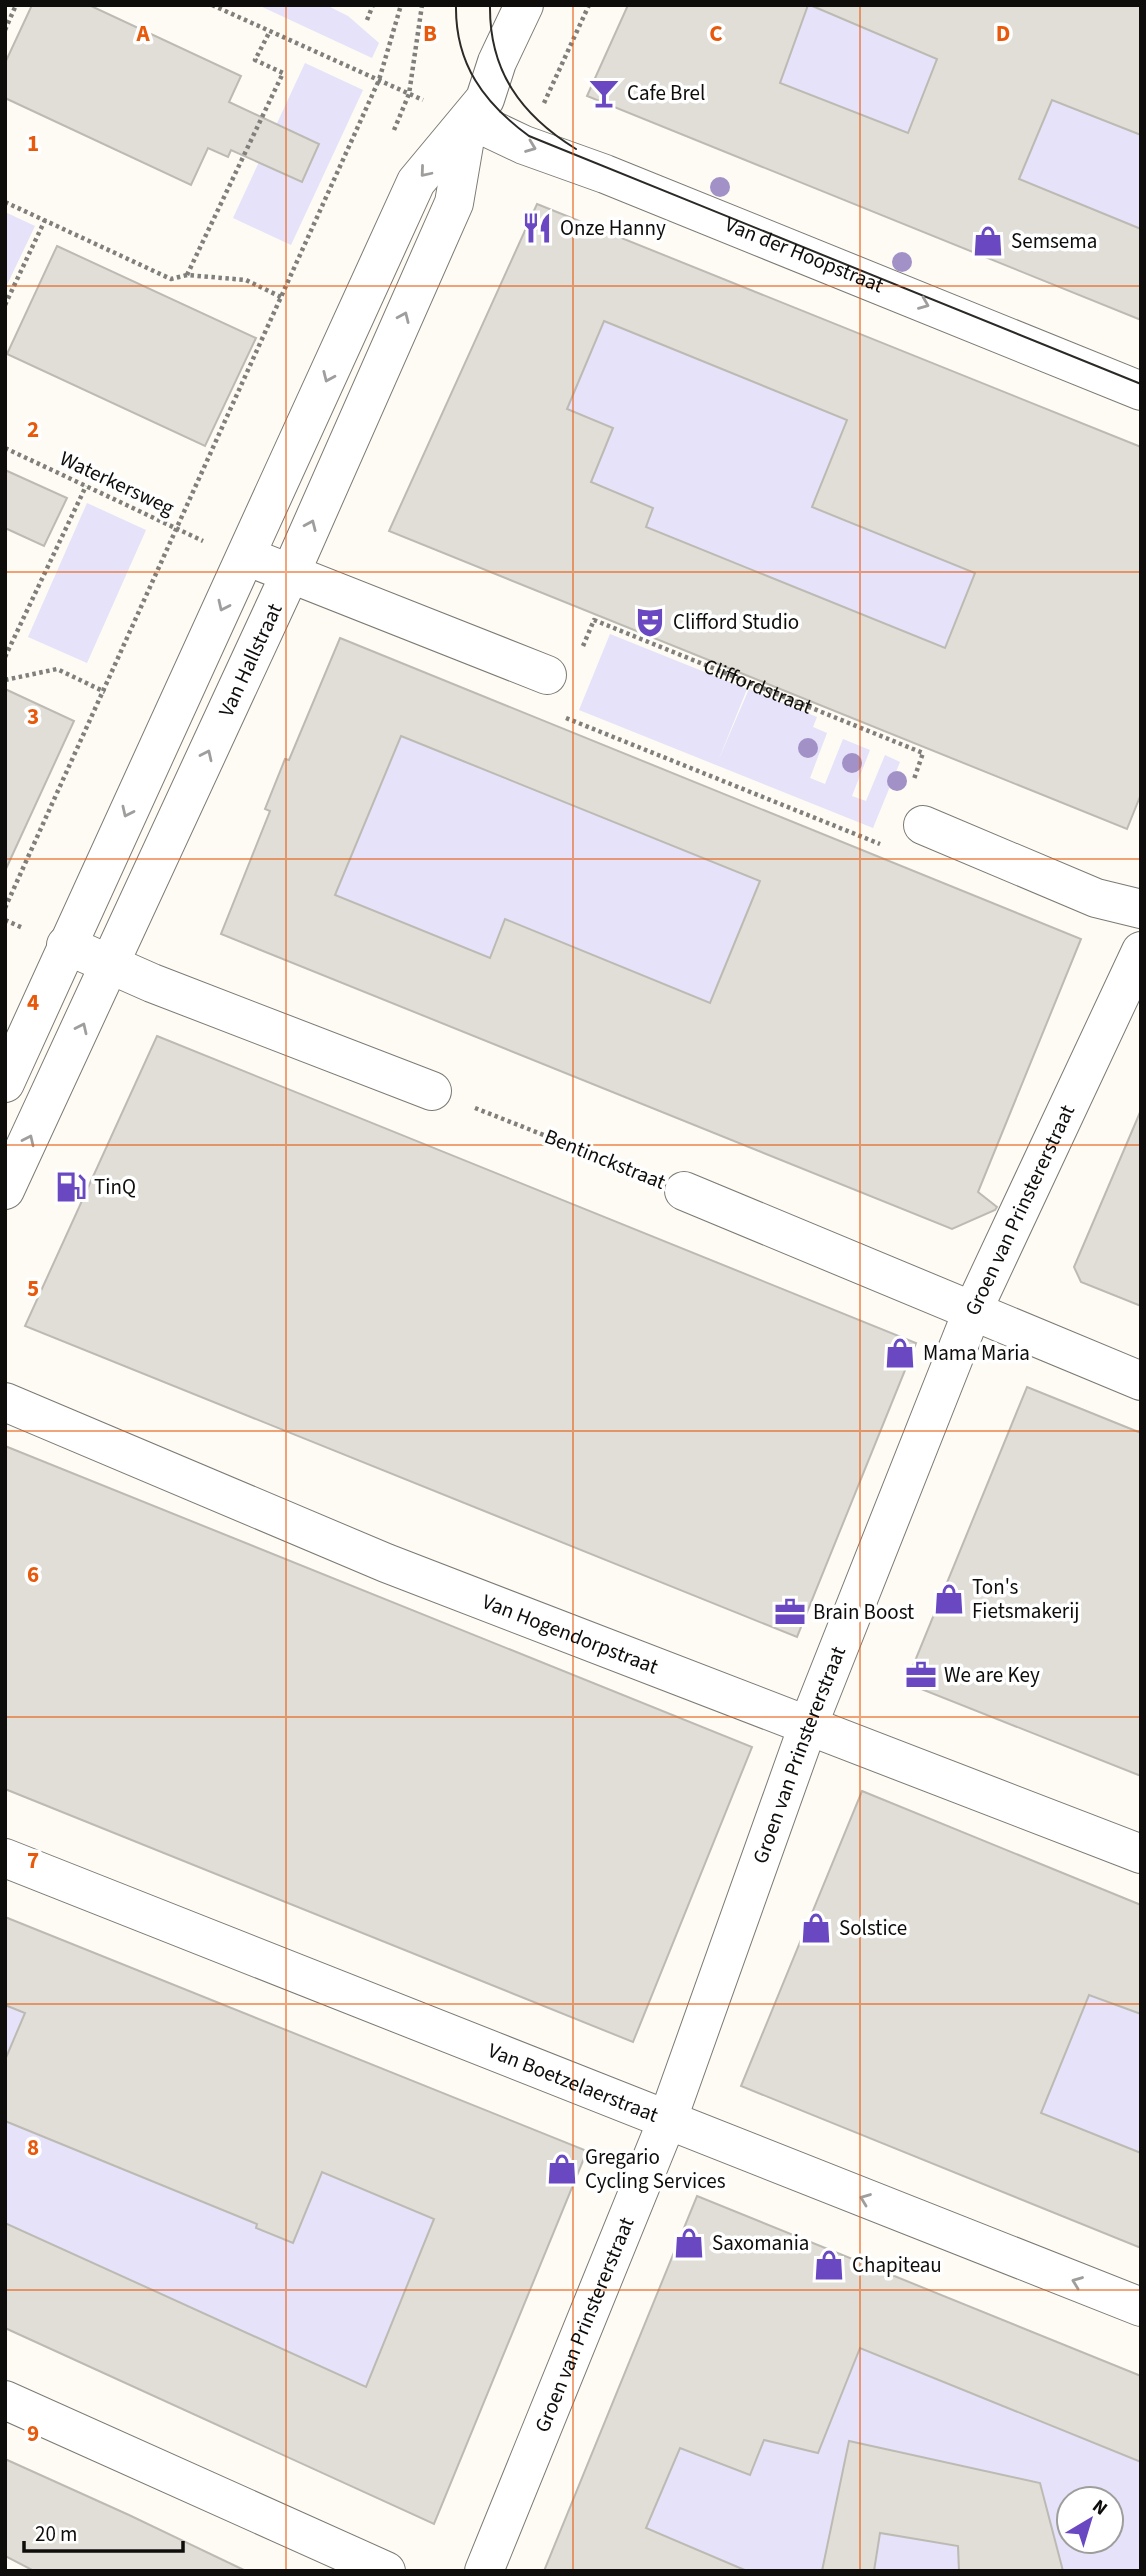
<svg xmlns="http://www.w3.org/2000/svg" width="1146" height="2576" font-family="'Source Sans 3',sans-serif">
<rect width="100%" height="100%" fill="#fdfbf4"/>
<!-- green -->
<g fill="#e5e2f9" fill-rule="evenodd">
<path d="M258,5h68l22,11 31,27 -7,15z"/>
<path d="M699,5h442v258l-470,-189z"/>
<path d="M305,63l58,27 -72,155 -58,-27z"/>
<path d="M5,212l30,14 -30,63z"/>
<path d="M561,289l580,256 -58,231 -640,-267z"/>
<path d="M87,503l59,27 -59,133 -59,-26z"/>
<path d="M610,634l137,55 -29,72 31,-72 68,28 -4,10 14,6 -17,45 15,6 18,-45 27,11 -18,46 14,5 19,-46 15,7 -27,66 -294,-118z"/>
<path d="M362,706l646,266 -83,213 -653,-277z"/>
<path d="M1141,1945v223l-293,-113z"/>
<path d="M5,1957l518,209 -103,251 -415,-173z"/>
<path d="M739,2260l402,159v152h-436l-79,-31zM1069,2499h42v42h-42z"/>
</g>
<!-- building -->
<g fill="#e0ded7" stroke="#bcbab3" stroke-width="2" fill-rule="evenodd">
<path d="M32,5h57l152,71 -12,26 90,42 -17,38 -71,-32 -3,7 -20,-9 -17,37 -186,-87v-35z"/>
<path d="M628,5h180l-28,78 128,50 29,-74 -127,-54h331v130l-89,-35 -33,79 122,50v91l-554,-224z"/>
<path d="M537,204l604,243v347l-14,35 -738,-298zM604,321l243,99 -35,87 163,66 -30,75 -299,-121 7,-19 -62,-26 22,-54 -46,-19z"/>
<path d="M57,246l199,92 -51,108 -198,-92z"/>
<path d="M5,470l62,28 -23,48 -39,-18z"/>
<path d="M340,638l741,301 -103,253 19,15 -2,3 -43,19 -731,-295 49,-123 -5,-2 20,-50 4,1zM401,736l359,145 -50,122 -205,-84 -15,39 -155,-63z"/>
<path d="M5,689l69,32 -69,150z"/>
<path d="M157,1036l759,307 -119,294 -772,-311z"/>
<path d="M1141,1110v196l-60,-24 -7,-15z"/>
<path d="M1027,1387l114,46v343l-235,-93z"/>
<path d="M5,1446l747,301 -119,295 -628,-253z"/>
<path d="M862,1791l279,114v109l-52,-19 -48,118 100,40v95l-400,-162z"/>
<path d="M5,1917l582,234 -153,373 -429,-196v-105l361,164 68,-168 -112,-47 -29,71 -37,-15 1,-4 -252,-103v-61l20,-47 -20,-8z"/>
<path d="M697,2196l444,180v86l-281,-114 -42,105 -54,-13 -14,35 -70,-27 -34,80 101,43h-203z"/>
<path d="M849,2441l191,42 23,88h-104l-1,-25 -78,-13 -6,38h-52z"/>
<path d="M5,2459l124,56 117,56h-212l-29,-15z"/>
</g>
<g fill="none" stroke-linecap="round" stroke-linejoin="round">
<!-- street casing -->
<g stroke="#7c7a73" stroke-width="40">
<g id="street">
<path id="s2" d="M469,119l55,26 81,29 536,217"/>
<path d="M246,556l301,119"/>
<path d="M923,825l173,73 45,11"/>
<path d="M66,945l86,38 280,108"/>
<path d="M684,1191l457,190"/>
<path id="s3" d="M5,1402l381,161 755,291"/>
<path id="s4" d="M5,1858l1136,449"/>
<path d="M5,2400l381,171"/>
<path id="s5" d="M484,2571l183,-450 142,-398 163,-411 169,-361"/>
</g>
</g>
<!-- secondary casing -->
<g stroke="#7c7a73" stroke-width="40">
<g id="secondary">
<path d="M5,1083l411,-901 69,-83 12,-37 27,-57"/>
<path id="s6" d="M5,1190l286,-618 163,-369 14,-82"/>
</g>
</g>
<!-- path -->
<g stroke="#817f7b" stroke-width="4.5" stroke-dasharray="3.5 3.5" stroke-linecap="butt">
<path d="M212,5l211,95"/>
<path d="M367,20l6,-15"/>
<path d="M5,30l11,-25"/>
<path d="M544,103l45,-98"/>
<path d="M394,130l15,-36 13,-89"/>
<path d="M5,202l166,77 16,-4 59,5 35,17"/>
<path d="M187,275l96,-202 -28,-13 15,-29"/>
<path d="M5,305l40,-85"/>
<path d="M5,448l198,93"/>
<path id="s1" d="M583,646l11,-26 329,133 -9,26"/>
<path d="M5,657l81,-171"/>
<path d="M5,680l52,-11 48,23"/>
<path d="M566,718l314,126"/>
<path d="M5,908l374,-828 22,-75"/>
<path d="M5,920l18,8"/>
<path d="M475,1108l168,66"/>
</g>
<!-- street -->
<use href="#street" stroke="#fff" stroke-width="38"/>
<!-- secondary -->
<use href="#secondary" stroke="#fff" stroke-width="38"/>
<!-- tram -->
<g stroke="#2b2a27" stroke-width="2">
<path d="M456,5c-1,59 28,98 73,131l612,248"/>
<path d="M490,5c-1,66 31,110 86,144"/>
</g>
</g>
<!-- trees -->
<g fill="#a291c6">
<circle cx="720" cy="187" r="10"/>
<circle cx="902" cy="262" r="10"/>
<circle cx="808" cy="748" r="10"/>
<circle cx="852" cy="763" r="10"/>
<circle cx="897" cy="781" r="10"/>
</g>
<!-- one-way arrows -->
<defs><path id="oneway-chevron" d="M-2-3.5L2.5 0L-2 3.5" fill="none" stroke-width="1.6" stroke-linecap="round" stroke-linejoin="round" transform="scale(1.75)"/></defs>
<g stroke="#9f9e9d">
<use href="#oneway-chevron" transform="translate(531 147) rotate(21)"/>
<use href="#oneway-chevron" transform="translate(425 172) rotate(130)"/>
<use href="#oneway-chevron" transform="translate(924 304) rotate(22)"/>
<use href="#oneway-chevron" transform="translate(404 317) rotate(-66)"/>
<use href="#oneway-chevron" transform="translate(328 377) rotate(114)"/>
<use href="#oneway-chevron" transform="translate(311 525) rotate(-66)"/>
<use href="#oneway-chevron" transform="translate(223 606) rotate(115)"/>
<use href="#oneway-chevron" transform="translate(207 755) rotate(-65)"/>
<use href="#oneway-chevron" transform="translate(127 812) rotate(115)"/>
<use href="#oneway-chevron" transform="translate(82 1028) rotate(-65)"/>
<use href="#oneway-chevron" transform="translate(29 1140) rotate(-65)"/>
<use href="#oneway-chevron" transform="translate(865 2199) rotate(-159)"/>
<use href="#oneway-chevron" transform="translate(1077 2282) rotate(-159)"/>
</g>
<!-- grid -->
<path fill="none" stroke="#e8590c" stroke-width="2" stroke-opacity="0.55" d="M286,5v2566M573,5v2566M860,5v2566M5,286h1136M5,572h1136M5,859h1136M5,1145h1136M5,1431h1136M5,1717h1136M5,2004h1136M5,2290h1136"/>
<!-- icons -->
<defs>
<g id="bar-bare" transform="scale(2.415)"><path d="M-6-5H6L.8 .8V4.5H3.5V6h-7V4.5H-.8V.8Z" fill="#6a48c1" stroke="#fff" stroke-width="2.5" paint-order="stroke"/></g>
<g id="restaurant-bare" transform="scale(2.415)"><path d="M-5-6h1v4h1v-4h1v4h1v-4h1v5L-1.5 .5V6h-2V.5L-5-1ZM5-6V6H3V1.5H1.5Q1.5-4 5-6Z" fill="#6a48c1" stroke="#fff" stroke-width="2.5" paint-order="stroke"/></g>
<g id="shop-bare" transform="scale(2.415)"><path d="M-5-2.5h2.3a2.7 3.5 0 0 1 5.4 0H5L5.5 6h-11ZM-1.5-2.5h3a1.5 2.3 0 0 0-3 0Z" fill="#6a48c1" stroke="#fff" stroke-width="2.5" paint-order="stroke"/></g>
<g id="theatre-bare" transform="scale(2.415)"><path d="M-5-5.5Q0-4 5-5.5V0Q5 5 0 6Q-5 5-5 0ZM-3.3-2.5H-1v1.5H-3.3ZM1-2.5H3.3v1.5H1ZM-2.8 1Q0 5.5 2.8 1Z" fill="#6a48c1" stroke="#fff" stroke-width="2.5" paint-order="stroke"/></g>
<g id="fuel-bare" transform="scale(2.415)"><path d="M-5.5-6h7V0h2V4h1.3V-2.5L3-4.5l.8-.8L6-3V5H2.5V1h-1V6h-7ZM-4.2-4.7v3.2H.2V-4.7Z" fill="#6a48c1" stroke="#fff" stroke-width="2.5" paint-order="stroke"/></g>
<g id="office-bare" transform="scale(2.415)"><path d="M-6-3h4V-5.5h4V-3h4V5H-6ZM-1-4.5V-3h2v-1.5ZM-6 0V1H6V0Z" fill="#6a48c1" stroke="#fff" stroke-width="2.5" paint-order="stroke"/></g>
</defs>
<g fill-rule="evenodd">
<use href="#bar-bare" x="604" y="93"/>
<use href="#restaurant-bare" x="537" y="228"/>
<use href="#shop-bare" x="988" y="241"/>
<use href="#theatre-bare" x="650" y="622"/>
<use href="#fuel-bare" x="71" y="1187"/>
<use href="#shop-bare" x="900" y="1353"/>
<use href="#shop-bare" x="949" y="1599"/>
<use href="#office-bare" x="790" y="1612"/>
<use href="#office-bare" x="921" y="1675"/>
<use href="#shop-bare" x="816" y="1928"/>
<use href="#shop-bare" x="562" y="2169"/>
<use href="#shop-bare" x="689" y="2243"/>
<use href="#shop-bare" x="829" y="2265"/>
</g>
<g text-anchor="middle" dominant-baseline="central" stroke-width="7" stroke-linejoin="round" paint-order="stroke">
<!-- poi labels -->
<g font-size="21" fill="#0e0d0b" stroke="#fff" text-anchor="start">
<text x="627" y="93">Cafe Brel</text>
<text x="560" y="228">Onze Hanny</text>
<text x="1011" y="241">Semsema</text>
<text x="673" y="622">Clifford Studio</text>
<text x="94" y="1187">TinQ</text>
<text x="923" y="1353">Mama Maria</text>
<text x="972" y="1587">Ton's<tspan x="972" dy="24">Fietsmakerij</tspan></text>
<text x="813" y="1612">Brain Boost</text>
<text x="944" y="1675">We are Key</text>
<text x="839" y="1928">Solstice</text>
<text x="585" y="2157">Gregario<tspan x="585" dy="24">Cycling Services</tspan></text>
<text x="712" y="2243">Saxomania</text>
<text x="852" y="2265">Chapiteau</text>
</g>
<!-- street labels -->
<g font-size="21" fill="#0e0d0b" stroke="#fff">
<text stroke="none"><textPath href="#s2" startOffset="362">Van der Hoopstraat</textPath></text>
<text transform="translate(117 483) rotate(25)">Waterkersweg</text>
<text stroke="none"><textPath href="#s6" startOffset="584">Van Hallstraat</textPath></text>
<text stroke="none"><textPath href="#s1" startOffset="205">Cliffordstraat</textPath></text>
<text transform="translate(605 1159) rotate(22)">Bentinckstraat</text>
<text stroke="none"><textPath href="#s5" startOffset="1463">Groen van Prinstererstraat</textPath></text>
<text stroke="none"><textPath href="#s3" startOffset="611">Van Hogendorpstraat</textPath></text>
<text stroke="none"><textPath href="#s5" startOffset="875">Groen van Prinstererstraat</textPath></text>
<text stroke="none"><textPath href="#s4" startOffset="611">Van Boetzelaerstraat</textPath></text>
<text stroke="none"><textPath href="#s5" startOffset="266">Groen van Prinstererstraat</textPath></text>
</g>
</g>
<g font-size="23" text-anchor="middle" font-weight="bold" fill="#e8590c" stroke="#fff" stroke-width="7" stroke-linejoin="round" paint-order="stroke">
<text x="143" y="41">A</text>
<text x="430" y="41">B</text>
<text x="716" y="41">C</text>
<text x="1003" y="41">D</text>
<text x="33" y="151">1</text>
<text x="33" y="437">2</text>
<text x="33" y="724">3</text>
<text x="33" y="1010">4</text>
<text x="33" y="1296">5</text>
<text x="33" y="1582">6</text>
<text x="33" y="1868">7</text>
<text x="33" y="2155">8</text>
<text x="33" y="2441">9</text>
</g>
<!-- border -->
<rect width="1146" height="2576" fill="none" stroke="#0e0d0b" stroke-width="14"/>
<!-- north arrow -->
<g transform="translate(1090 2520) rotate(38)"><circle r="33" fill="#ffffff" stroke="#9f9e9d" stroke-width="2"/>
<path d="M0-5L12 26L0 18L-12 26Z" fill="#6a48c1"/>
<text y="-10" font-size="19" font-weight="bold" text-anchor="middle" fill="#0e0d0b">N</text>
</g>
<!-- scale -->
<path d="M24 2541v10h159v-10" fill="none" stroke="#0e0d0b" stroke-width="3.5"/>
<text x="35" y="2541" font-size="21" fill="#0e0d0b" stroke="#ffffff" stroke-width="5" paint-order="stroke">20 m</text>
</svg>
